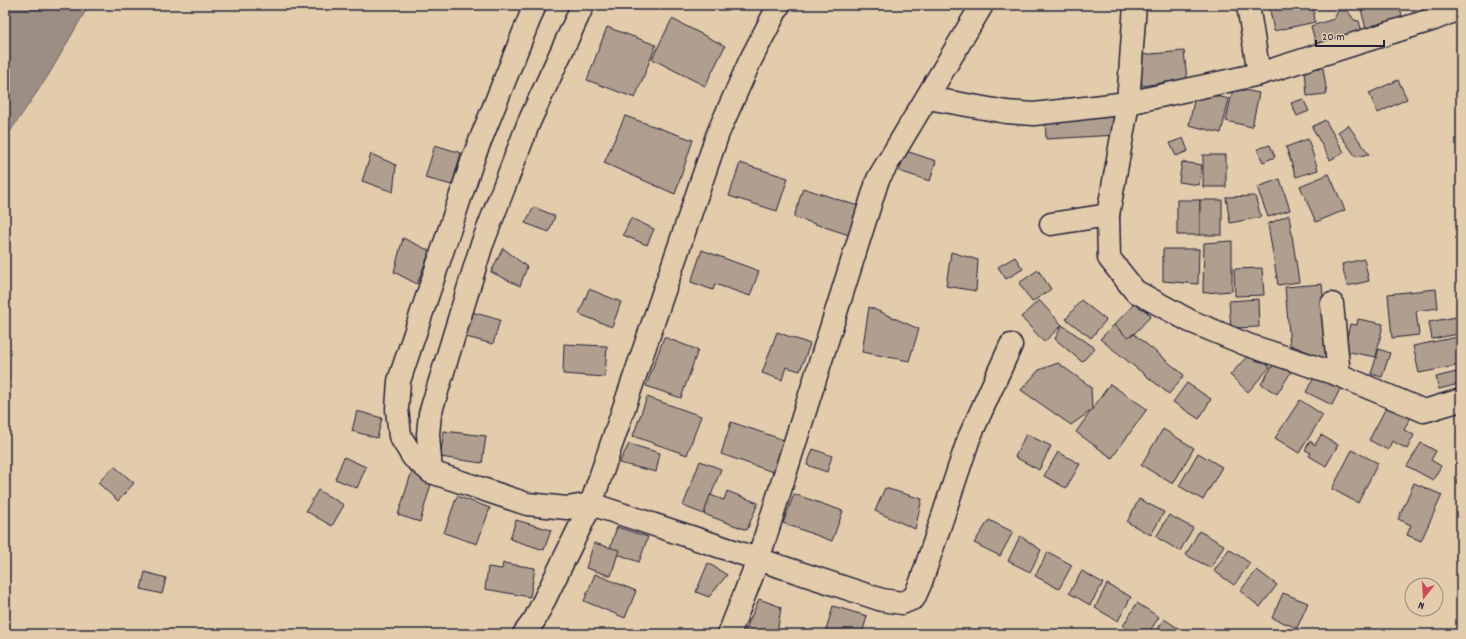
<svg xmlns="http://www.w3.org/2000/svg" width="1466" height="639" font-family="Dekko,sans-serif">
<rect width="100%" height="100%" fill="#e3ccac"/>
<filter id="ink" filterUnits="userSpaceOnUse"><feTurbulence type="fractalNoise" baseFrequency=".025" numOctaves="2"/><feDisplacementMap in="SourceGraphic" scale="8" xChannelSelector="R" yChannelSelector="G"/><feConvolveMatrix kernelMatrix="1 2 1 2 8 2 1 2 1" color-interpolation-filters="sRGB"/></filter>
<g filter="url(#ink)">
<!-- water -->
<path fill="#9b8e82" stroke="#6b6366" d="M5,5h84l-41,71 -43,63z"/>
<!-- building -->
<g fill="#b09f8e" stroke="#22223b">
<path d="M1269,5h44l2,17 -41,9z"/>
<path d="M1360,5h39l4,14 -18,4 1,6 -19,4z"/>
<path d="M1338,11h10l6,9 5,1 4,14 -46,13 -6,-22 23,-7z"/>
<path d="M672,19l53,27 -20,40 -53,-27z"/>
<path d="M607,27l49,18 -21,53 -48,-18z"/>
<path d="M1184,51l3,28 -45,7 -2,-31z"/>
<path d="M1323,68l4,26 -20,2 -2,-27z"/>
<path d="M1398,80l9,19 -29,14 -9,-20z"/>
<path d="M1233,88l26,5 -7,34 -26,-6z"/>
<path d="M1196,91l33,8 -8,34 -32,-8z"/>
<path d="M1303,99l6,12 -12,5 -6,-13z"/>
<path d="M1116,112l1,23 -71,4 -1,-23z"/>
<path d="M625,116l68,24 -18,54 -71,-31z"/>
<path d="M1325,120l19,32 -14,8 -18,-33z"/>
<path d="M1348,125l21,29 -13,3 -18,-25z"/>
<path d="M1183,138l5,13 -12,5 -6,-13z"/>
<path d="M1308,139l10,31 -22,7 -10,-30z"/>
<path d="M435,145l26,8 -9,32 -27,-7z"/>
<path d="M1270,145l5,12 -12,5 -6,-13z"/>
<path d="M906,151l30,10 -6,20 -31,-10z"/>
<path d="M371,154l25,11 -3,27 -31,-11z"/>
<rect x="1203" y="155" width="23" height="32"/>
<path d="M1182,162l20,3 -3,20 -20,-3z"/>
<path d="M740,163l48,15 -11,33 -48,-15z"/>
<path d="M1329,174l16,36 -29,12 -16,-36z"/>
<path d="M1280,179l10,31 -22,7 -11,-30z"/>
<path d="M803,188l55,18 -9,29 -55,-18z"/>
<path d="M1255,196l6,21 -31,6 -4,-26z"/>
<rect x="1177" y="200" width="23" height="35"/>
<rect x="1200" y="200" width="22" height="35"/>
<path d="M534,207l21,9 -6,16 -24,-9z"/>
<path d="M1289,215l10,67 -21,3 -10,-61z"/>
<path d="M631,218l23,11 -7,16 -24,-10z"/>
<path d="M403,238l27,13 -13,33 -23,-12z"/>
<path d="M1232,241v50l-29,2 1,-50z"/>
<path d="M503,248l24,19 -7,19 -29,-14z"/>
<path d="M1163,249h36l-1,35 -35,-3z"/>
<path d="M702,250l57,21 -9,25 -35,-12 -2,6 -22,-8z"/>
<path d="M951,252l27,8 -2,31 -30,-5z"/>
<path d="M1015,257l8,12 -17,10 -8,-12z"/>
<path d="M1364,259l5,22 -22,5 -5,-22z"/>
<path d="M1262,268l2,27 -29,1 -1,-27z"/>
<path d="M1038,270l13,19 -19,13 -13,-19z"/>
<path d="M1322,284l7,76 -39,-15 -5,-58z"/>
<path d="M589,289l32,13 -9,25 -33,-13z"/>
<path d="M1436,289l2,19 -22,3 3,24 -27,3 -4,-44z"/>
<path d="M1258,299l1,28 -28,1 -2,-27z"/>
<path d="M1039,300l23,25 -18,17 -23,-25z"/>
<path d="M1081,300l25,20 -15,18 -25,-19z"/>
<path d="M1136,302l15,14 -17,18 -7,3 -13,-12z"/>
<path d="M869,307l50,22 -10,32 -47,-9z"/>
<path d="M472,312l28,8 -7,24 -27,-7z"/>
<path d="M1456,317l2,17 -26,5 -3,-17z"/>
<path d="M1358,319l25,5 -7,33 -32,-6 6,-27 7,1z"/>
<path d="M1062,325l33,23 -13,14 -27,-23z"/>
<path d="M1114,325l13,12 7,-3 50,41 -15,19 -69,-55z"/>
<path d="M777,332l33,12 -10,27 -14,-4 -4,13 -20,-7z"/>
<path d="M664,337l34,13 -17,48 -35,-12z"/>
<path d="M1458,337l3,13v15l-42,8 -6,-27z"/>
<path d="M564,344l43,2 -2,31 -42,-3z"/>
<path d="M1379,349l11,4 -8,24 -11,-3z"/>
<path d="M1252,351l18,16 -22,25 -18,-17z"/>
<path d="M1275,362l16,10 -14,22 -16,-10z"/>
<path d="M1058,363l33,24 1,23 -21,15 -50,-35 18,-20z"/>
<path d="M1317,372l25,13 -10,20 -26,-13z"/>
<path d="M1456,372l3,12 -20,5 -3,-12z"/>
<path d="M1187,383l24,16 -12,20 -26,-17z"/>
<path d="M1110,384l37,25 -35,49 -36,-26z"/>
<path d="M647,397l54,19 -14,39 -54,-19z"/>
<path d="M1300,400l23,15 -24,38 -24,-15z"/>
<path d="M1387,406l23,12 -6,12 10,5 -7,14 -15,-8 -4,9 -19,-10z"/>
<path d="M357,411l25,7 -5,20 -25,-7z"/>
<path d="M731,422l53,18 -11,32 -52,-18z"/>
<path d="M1163,429l31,19 -21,36 -32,-19z"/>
<path d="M444,431l42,5 -4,27 -42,-6z"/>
<path d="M1026,434l25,12 -12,24 -24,-13z"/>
<path d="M1321,435l17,10 -12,21 -17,-10 2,-3 -6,-3 5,-9 5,4z"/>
<path d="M1421,443l15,8 -5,9 10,6 -8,14 -26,-14z"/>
<path d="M629,444l31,9 -4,19 -37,-9z"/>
<path d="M813,449l19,7 -5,16 -20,-7z"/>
<path d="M1352,450l26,13 -20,40 -26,-14z"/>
<path d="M1058,452l22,12 -14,24 -22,-12z"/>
<path d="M1198,453l24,14 -19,33 -24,-14z"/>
<path d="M344,457l22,10 -9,21 -22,-9z"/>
<path d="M700,461l21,8 -17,45 -21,-8z"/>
<path d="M114,466l20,17 -16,18 -20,-18z"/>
<path d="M412,471l21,6 -13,45 -22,-7z"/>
<path d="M1414,483l28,12 -21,46 -14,-6 4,-10 -13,-6z"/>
<path d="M885,488l37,11 -7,30 -40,-18z"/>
<path d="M318,490l26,15 -12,21 -26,-15z"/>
<path d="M727,491l31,12 -11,27 -43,-16 6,-19 14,5z"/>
<path d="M794,494l49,17 -11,30 -49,-18z"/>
<path d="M457,496l33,12 -13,36 -33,-11z"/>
<path d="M1139,499l25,13 -13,23 -24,-13z"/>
<path d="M1169,515l24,13 -13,23 -24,-14z"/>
<path d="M516,520l35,10 -7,20 -34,-11z"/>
<path d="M989,520l24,12 -13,24 -26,-13z"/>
<path d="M617,527l31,10 -9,25 -30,-11z"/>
<path d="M1199,531l25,14 -13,23 -25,-13z"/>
<path d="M1020,536l21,14 -11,22 -22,-11z"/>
<path d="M594,543l25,7 -8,26 -25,-8z"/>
<path d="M1229,549l21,14 -16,22 -20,-14z"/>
<path d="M1048,552l24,13 -13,24 -24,-13z"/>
<path d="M503,563l32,5 -5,29 -45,-8 3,-22 14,2z"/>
<path d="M708,563l19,12 -18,22 -13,-5z"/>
<path d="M1257,570l20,15 -17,22 -20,-16z"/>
<path d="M1082,571l21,12 -13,22 -21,-12z"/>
<path d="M145,572l21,6 -4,16 -21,-5z"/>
<path d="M595,574l41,17 -11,27 -41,-17z"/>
<path d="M1107,584l24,13 -13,24 -23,-13z"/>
<path d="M1283,593l25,10 -11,25 -25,-10z"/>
<path d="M759,599l22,8 -4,27h-23l-9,-3z"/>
<path d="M1137,603l22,14 -11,17h-11l-14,-8z"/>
<path d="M833,606l34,10 -5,18h-37z"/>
<path d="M1164,619l23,15h-32z"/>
</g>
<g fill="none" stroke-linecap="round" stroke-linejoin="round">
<!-- minor casing -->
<g stroke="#22223b" stroke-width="25">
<g id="minor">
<path d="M535,5l-61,151 -75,225 -2,28 3,27 13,21 18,15 96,32 40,4 24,-4 291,96 20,3 12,-5 7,-16 48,-144 42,-93"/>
<path d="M1135,5l-7,98 -20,112 1,43 26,33 55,30 58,24 91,30 85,36 37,-11"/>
<path d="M1248,5l11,69"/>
<path d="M928,98l78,14 28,2 94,-11 131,-29 175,-55 27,-11"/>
<path d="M1051,224l57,-9"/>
<path d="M1332,304l7,71"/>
<path d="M431,472l-3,-38 2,-20 51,-167 48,-125 54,-117"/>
<path d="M524,634l11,-15 56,-115 127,-371 32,-72 29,-56"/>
<path d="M729,634l29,-74 120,-381 104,-174"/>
</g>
</g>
<!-- minor -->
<use href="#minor" stroke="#e3ccac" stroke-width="22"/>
</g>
</g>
<!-- margin -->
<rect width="1466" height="639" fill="none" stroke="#e3ccac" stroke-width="20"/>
<rect x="10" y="10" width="1446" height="619" fill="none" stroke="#22223b" stroke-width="1.5" filter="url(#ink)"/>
<!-- north arrow -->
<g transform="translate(1424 597) rotate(197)"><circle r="19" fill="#e3ccac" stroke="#96887f"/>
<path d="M0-3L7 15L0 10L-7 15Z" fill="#d1495b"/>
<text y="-6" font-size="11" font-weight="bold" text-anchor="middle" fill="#22223b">N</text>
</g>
<!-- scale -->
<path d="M1316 40v6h68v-6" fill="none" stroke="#22223b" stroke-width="2"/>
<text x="1322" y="40" font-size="12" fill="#22223b" stroke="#e3ccac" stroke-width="3" paint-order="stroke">20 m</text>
</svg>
